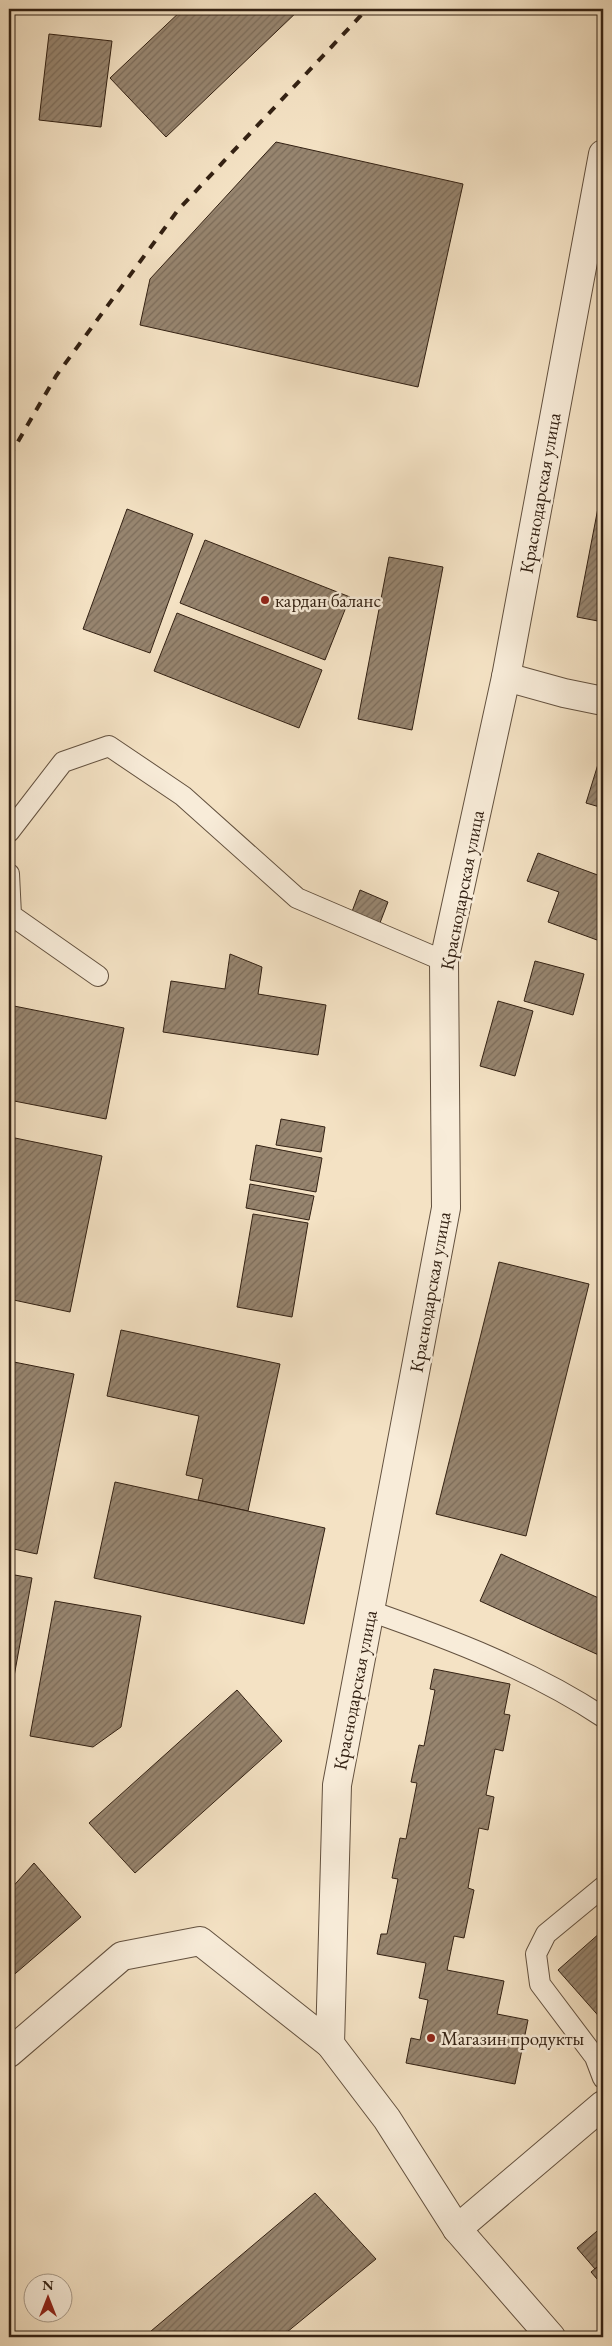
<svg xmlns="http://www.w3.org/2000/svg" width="612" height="2346" font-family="'EB Garamond',serif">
<defs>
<pattern id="building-hatch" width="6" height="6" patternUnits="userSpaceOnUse" patternTransform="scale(1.25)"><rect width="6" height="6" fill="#97856f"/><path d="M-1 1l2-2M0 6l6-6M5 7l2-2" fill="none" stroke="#7c6c5a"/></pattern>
</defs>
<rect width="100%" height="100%" fill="#f4e2c4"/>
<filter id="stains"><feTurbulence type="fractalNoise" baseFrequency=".004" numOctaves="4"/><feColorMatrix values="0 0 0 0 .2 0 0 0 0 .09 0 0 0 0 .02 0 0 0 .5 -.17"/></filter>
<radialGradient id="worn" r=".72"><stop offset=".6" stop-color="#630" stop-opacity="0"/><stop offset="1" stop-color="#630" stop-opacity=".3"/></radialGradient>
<!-- building -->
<g fill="url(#building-hatch)" stroke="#332113">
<path d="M183,9h117l-134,128 -56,-59z"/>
<path d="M49,34l63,7 -11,86 -62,-7z"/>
<path d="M276,142l187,42 -45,203 -278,-62 10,-46z"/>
<path d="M603,482v140l-26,-5z"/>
<path d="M127,509l66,25 -43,119 -67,-24z"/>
<path d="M205,540l145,57 -25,63 -145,-57z"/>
<path d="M389,557l54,10 -31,163 -54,-11z"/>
<path d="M177,613l145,57 -23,58 -145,-57z"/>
<path d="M599,761l4,1v46l-17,-5z"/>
<path d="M538,853l65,24v45l-6,18 -49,-18 11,-30 -32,-11z"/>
<path d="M360,890l28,12 -10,26 -28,-11z"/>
<path d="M230,954l32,13 -4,27 68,11 -8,50 -155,-23 8,-51 54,8z"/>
<path d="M535,961l49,13 -11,41 -49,-14z"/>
<path d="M498,1001l35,10 -18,65 -35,-10z"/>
<path d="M9,1005l115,23 -18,91 -97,-19z"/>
<path d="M281,1119l44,8 -4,25 -45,-7z"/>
<path d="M15,1138l87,18 -32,156 -61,-13v-130z"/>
<path d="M256,1145l66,13 -6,34 -66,-12z"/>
<path d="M250,1184l64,12 -5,24 -63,-12z"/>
<path d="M253,1214l55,9 -16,94 -55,-10z"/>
<path d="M499,1262l90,22 -63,252 -90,-22z"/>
<path d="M121,1330l159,34 -32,147 -50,-11 5,-21 -17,-4 13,-59 -92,-20z"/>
<path d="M9,1361l65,13 -37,180 -28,-6z"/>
<path d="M115,1482l210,46 -21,96 -210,-46z"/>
<path d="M501,1554l102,46v57l-123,-56z"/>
<path d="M9,1574l23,4 -23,126z"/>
<path d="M55,1601l86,15 -20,111 -28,20 -63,-11z"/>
<path d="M434,1669l76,15 -6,30 6,1 -7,36 -8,-2 -9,46 8,2 -6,33 -9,-2 -11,60 6,2 -10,48 -10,-2 -7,34 57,11 -7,33 31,6 -13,64 -109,-21 5,-25 9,2 8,-40 -9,-2 7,-35 -49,-9 4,-20h6l11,-55 -6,-1 8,-40 6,1 11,-56 -6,-1 8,-37 5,1 11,-56 -5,-1z"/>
<path d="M237,1690l45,51 -147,132 -46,-50z"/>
<path d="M34,1863l47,54 -72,62v-88z"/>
<path d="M601,1932l2,2v87l-45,-51z"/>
<path d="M315,2193l61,66 -95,78h-125l-5,-6z"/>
<path d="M603,2226v36l-8,7 -18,-21z"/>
<path d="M603,2262v24l-12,-14z"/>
</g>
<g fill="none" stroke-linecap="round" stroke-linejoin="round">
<!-- lane casing -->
<g stroke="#63513f" stroke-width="22">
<g id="lane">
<path d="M9,832l54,-70 46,-16 74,50 114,102 147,63"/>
<path d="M9,874l2,41 87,61"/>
<path d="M370,1611c80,28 162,59 233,106"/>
<path d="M603,1887l-57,47 -10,20 4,30 55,73 8,21"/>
</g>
</g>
<!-- street casing -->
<g stroke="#63513f" stroke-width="30">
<g id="street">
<path d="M506,677l58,16 39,8"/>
<path d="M330,2044l57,75 70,110 94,108"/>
<path d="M9,2053l113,-97 78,-15 130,103 7,-259 109,-577 -2,-247 62,-284 97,-523"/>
<path d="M457,2229l146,-124"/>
</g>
</g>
<!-- lane -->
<use href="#lane" stroke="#f8ecd9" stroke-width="20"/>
<!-- street -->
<use href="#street" stroke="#f8ecd9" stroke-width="28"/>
<!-- rail -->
<path stroke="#332113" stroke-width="4" stroke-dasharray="9 9" stroke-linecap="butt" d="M9,457l47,-81 122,-166 189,-201"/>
</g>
<!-- markers -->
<g fill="#8f2418" stroke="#f8ecd9" stroke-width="2">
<circle cx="265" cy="600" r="5"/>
<circle cx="431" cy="2038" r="5"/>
</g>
<g text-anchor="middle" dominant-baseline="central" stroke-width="5" stroke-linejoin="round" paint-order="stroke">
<!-- street labels -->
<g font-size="19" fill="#332113" stroke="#f8ecd9">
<text transform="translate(540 493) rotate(-80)">Краснодарская улица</text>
<text transform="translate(462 890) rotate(-79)">Краснодарская улица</text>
<text transform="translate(430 1292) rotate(-80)">Краснодарская улица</text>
<text transform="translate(355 1690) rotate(-79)">Краснодарская улица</text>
</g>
<!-- poi labels -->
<g font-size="19" fill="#332113" stroke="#f8ecd9" text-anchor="start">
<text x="275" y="600">кардан баланс</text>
<text x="441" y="2038">Магазин продукты</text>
</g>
</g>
<!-- margin -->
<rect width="612" height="2346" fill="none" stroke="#f4e2c4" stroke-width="30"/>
<rect x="10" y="10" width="592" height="2326" fill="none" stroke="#332113" stroke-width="2.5"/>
<rect x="15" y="15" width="582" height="2316" fill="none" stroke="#332113"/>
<!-- north arrow -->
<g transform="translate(48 2298)"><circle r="24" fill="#f8ecd9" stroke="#a99b8a"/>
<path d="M0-4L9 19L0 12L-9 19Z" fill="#8f2418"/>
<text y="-8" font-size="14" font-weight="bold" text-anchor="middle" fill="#332113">N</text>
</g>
<rect width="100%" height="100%" filter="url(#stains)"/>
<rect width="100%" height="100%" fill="url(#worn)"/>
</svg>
